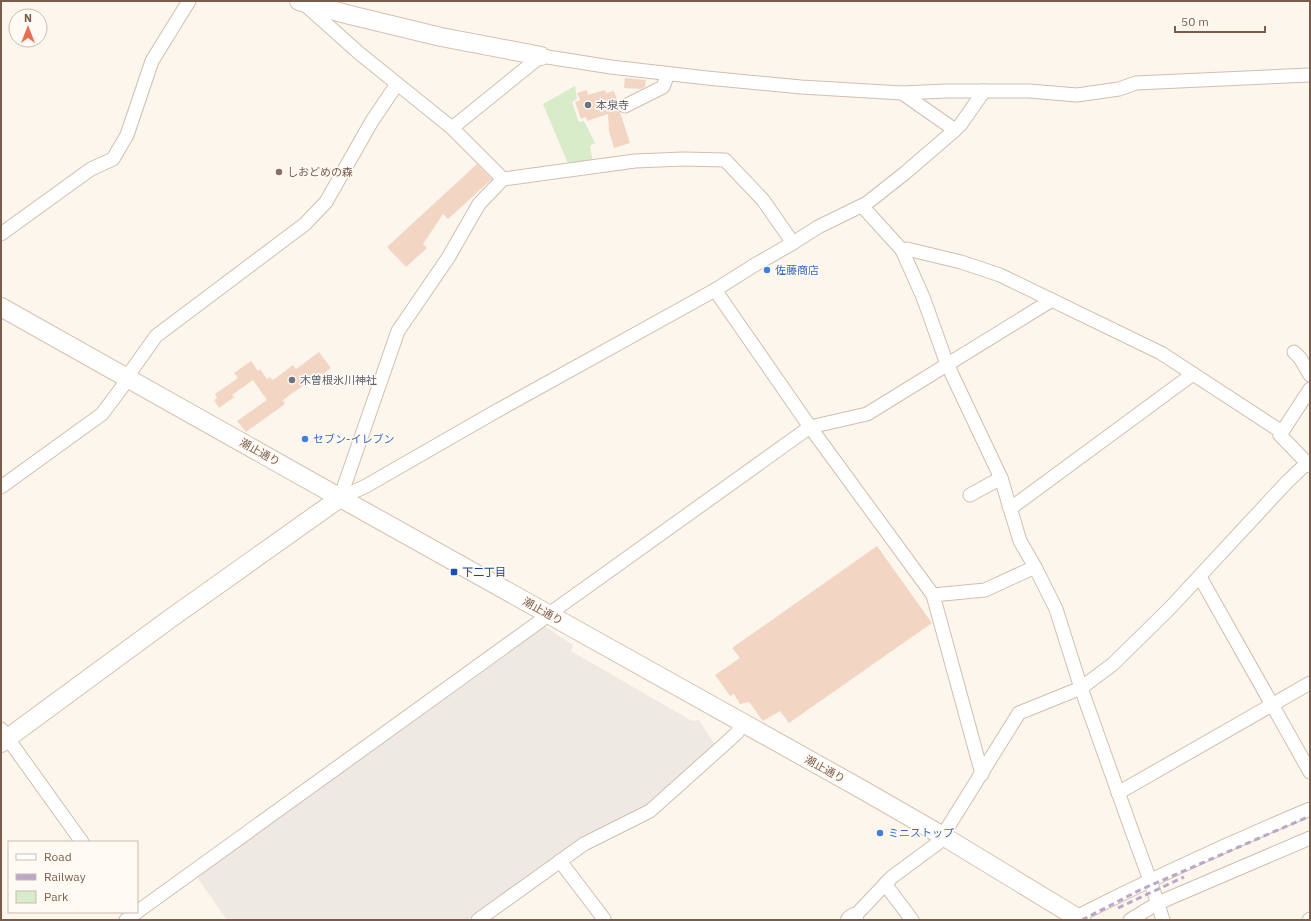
<svg xmlns="http://www.w3.org/2000/svg" width="1311" height="921" font-family="'IBM Plex Sans','Noto Sans JP',sans-serif">
<rect width="100%" height="100%" fill="#fdf6ec"/>
<!-- industrial -->
<path fill="#efe9e4" d="M543,625l30,20 -2,6 121,70 7,-1 17,26 -70,65 -67,28 -112,81h-240l-30,-43z"/>
<!-- green -->
<path fill="#d8ecc9" d="M575,86l2,13 -5,3 7,20 5,-1 11,22 -5,3 3,17 -24,3 -26,-62z"/>
<!-- building -->
<g fill="#f3d5c3">
<path d="M625,78l21,2 -1,7 -5,2 -16,-1z"/>
<path d="M587,90l1,5 17,-5 1,3 8,-2 4,12v6l2,3 10,31 -16,5 -5,-17 -1,-17 -21,7 -1,-4 -5,2 -6,-17 5,-2 -3,-7z"/>
<path d="M477,164l15,15 -44,40 -5,-5 -20,30 4,4 -21,19 -19,-20z"/>
<path d="M319,352l12,16 -9,7 -1,-2 -38,27 2,4 -39,28 -9,-11 30,-21 -14,-20 -21,15 2,2 -15,11 -5,-8 3,-2 -2,-4 23,-16 -4,-5 17,-12 7,10 2,-2 7,10 3,-2 3,3 20,-15 3,4z"/>
<path d="M877,546l55,77 -143,100 -9,-12 -17,10 -14,-19 -9,2 -6,-10 -4,2 -15,-21 25,-17 -8,-10z"/>
</g>
<g fill="none" stroke-linecap="round" stroke-linejoin="round">
<!-- street casing -->
<g stroke="#d1beb0" stroke-width="15">
<g id="street">
<path d="M303,3l56,50 93,75 51,51"/>
<path d="M902,93l44,-2h83l48,4 42,-6 17,-6 174,-8"/>
<path d="M625,106l38,-19 5,-13"/>
<path d="M452,128l89,-72 70,11 96,11 94,9 101,6 53,37"/>
<path d="M862,206l40,44 21,47 24,67 54,114 19,63 15,26 21,42 25,79 52,146 17,46 13,40"/>
<path d="M1,234l90,-65 22,-10 14,-24 25,-74 37,-60"/>
<path d="M902,250l5,-1 54,13 39,13 161,78 121,79"/>
<path d="M715,290l95,137 123,168 49,179"/>
<path d="M1294,352l6,6 10,17"/>
<path d="M127,377l29,-41 149,-112 21,-22 46,-81 25,-37"/>
<path d="M1310,389l-30,46 30,31"/>
<path d="M1,487l101,-73 27,-36"/>
<path d="M970,495l31,-17"/>
<path d="M340,498l26,-12 127,-73 222,-123 38,-24 40,-23 25,-16 49,-24 38,-30 50,-43 6,-6 23,-33"/>
<path d="M340,498l58,-167 50,-73 31,-54 24,-25 132,-18 48,-2 42,1 38,40 30,43"/>
<path d="M1009,507l6,-2 178,-131"/>
<path d="M1200,577l110,195"/>
<path d="M933,595l52,-5 50,-23"/>
<path d="M549,614l261,-187 57,-13 185,-114"/>
<path d="M1,729l81,113"/>
<path d="M1118,793l192,-110"/>
<path d="M560,861l44,58"/>
<path d="M885,884l27,36"/>
<path d="M137,912l413,-298"/>
<path d="M854,917l38,-40 46,-34 81,-130 62,-25 32,-24 57,-56 117,-126 20,-19"/>
<path d="M1076,917c77,-39 155,-75 234,-108"/>
<path d="M126,920l11,-8"/>
<path d="M478,920l106,-76 66,-33 87,-78 5,-10"/>
<path d="M1130,920l28,-17 152,-65"/>
<path d="M1309,920l1,-1"/>
</g>
</g>
<!-- secondary casing -->
<g stroke="#d6c0b0" stroke-width="20">
<g id="secondary">
<path d="M299,1l51,14 91,22 100,19"/>
<path d="M1,307l352,198 510,285 80,46 138,84"/>
<path d="M1,743l170,-125 169,-120"/>
<path d="M850,920l4,-3"/>
</g>
</g>
<!-- street -->
<use href="#street" stroke="#fff" stroke-width="13"/>
<!-- secondary -->
<use href="#secondary" stroke="#fff" stroke-width="18"/>
<!-- rail -->
<g stroke="#b9a8c9" stroke-width="3" stroke-dasharray="6 4" stroke-linecap="butt">
<path d="M1118,908l66,-31"/>
<path d="M1082,920l58,-30 170,-74"/>
</g>
</g>
<!-- markers -->
<g fill="#6b7280" stroke="#fffaf3" stroke-width="1.5">
<circle cx="588" cy="105" r="4"/>
<circle cx="292" cy="380" r="4"/>
</g>
<circle fill="#8d6e63" stroke="#fffaf3" stroke-width="1.5" cx="279" cy="172" r="4"/>
<g fill="#3f7fe0" stroke="#fffaf3" stroke-width="1.5">
<circle cx="767" cy="270" r="4"/>
<circle cx="305" cy="439" r="4"/>
<circle cx="880" cy="833" r="4"/>
</g>
<rect fill="#1a4fb4" stroke="#fffaf3" stroke-width="1.5" x="450" y="568" width="8" height="8" rx="2"/>
<g text-anchor="middle" dominant-baseline="central" stroke-width="3.5" stroke-linejoin="round" paint-order="stroke">
<!-- worship labels -->
<g font-size="11" fill="#5b616d" stroke="#fffaf3" text-anchor="start">
<text x="596" y="105">本泉寺</text>
<text x="300" y="380">木曽根氷川神社</text>
</g>
<!-- education labels -->
<g font-size="11" fill="#785e54" stroke="#fffaf3" text-anchor="start">
<text x="287" y="172">しおどめの森</text>
</g>
<!-- shop labels -->
<g font-size="11" fill="#366cbe" stroke="#fffaf3" text-anchor="start">
<text x="775" y="270">佐藤商店</text>
<text x="313" y="439">セブン-イレブン</text>
<text x="888" y="833">ミニストップ</text>
</g>
<!-- street labels -->
<g font-size="11" fill="#7a5c4d" stroke="#fffaf3">
<text transform="translate(260 452) rotate(29)">潮止通り</text>
<text transform="translate(543 611) rotate(29)">潮止通り</text>
<text transform="translate(825 769) rotate(29)">潮止通り</text>
</g>
<!-- transit labels -->
<g font-size="11" fill="#164399" stroke="#fffaf3" text-anchor="start">
<text x="462" y="572">下二丁目</text>
</g>
</g>
<!-- border -->
<rect width="1311" height="921" fill="none" stroke="#7a5c4d" stroke-width="4"/>
<!-- legend -->
<rect x="8" y="841" width="130" height="72" fill="#fffaf3" stroke="#cabbb1"/>
<rect x="16" y="854" width="20" height="6" fill="#ffffff" stroke="#cabbb1"/>
<text x="44" y="861" font-size="12" fill="#7a5c4d">Road</text>
<rect x="16" y="874" width="20" height="6" fill="#b9a8c9" stroke="#cabbb1"/>
<text x="44" y="881" font-size="12" fill="#7a5c4d">Railway</text>
<rect x="16" y="891" width="20" height="12" fill="#d8ecc9" stroke="#cabbb1"/>
<text x="44" y="901" font-size="12" fill="#7a5c4d">Park</text>
<!-- north arrow -->
<g transform="translate(28 28)"><circle r="19" fill="#fffaf3" stroke="#cabbb1"/>
<path d="M0-3L7 15L0 10L-7 15Z" fill="#e76f51"/>
<text y="-6" font-size="11" font-weight="bold" text-anchor="middle" fill="#7a5c4d">N</text>
</g>
<!-- scale -->
<path d="M1175 26v6h90v-6" fill="none" stroke="#7a5c4d" stroke-width="2"/>
<text x="1181" y="26" font-size="12" fill="#7a5c4d" stroke="#fffaf3" stroke-width="3" paint-order="stroke">50 m</text>
</svg>
